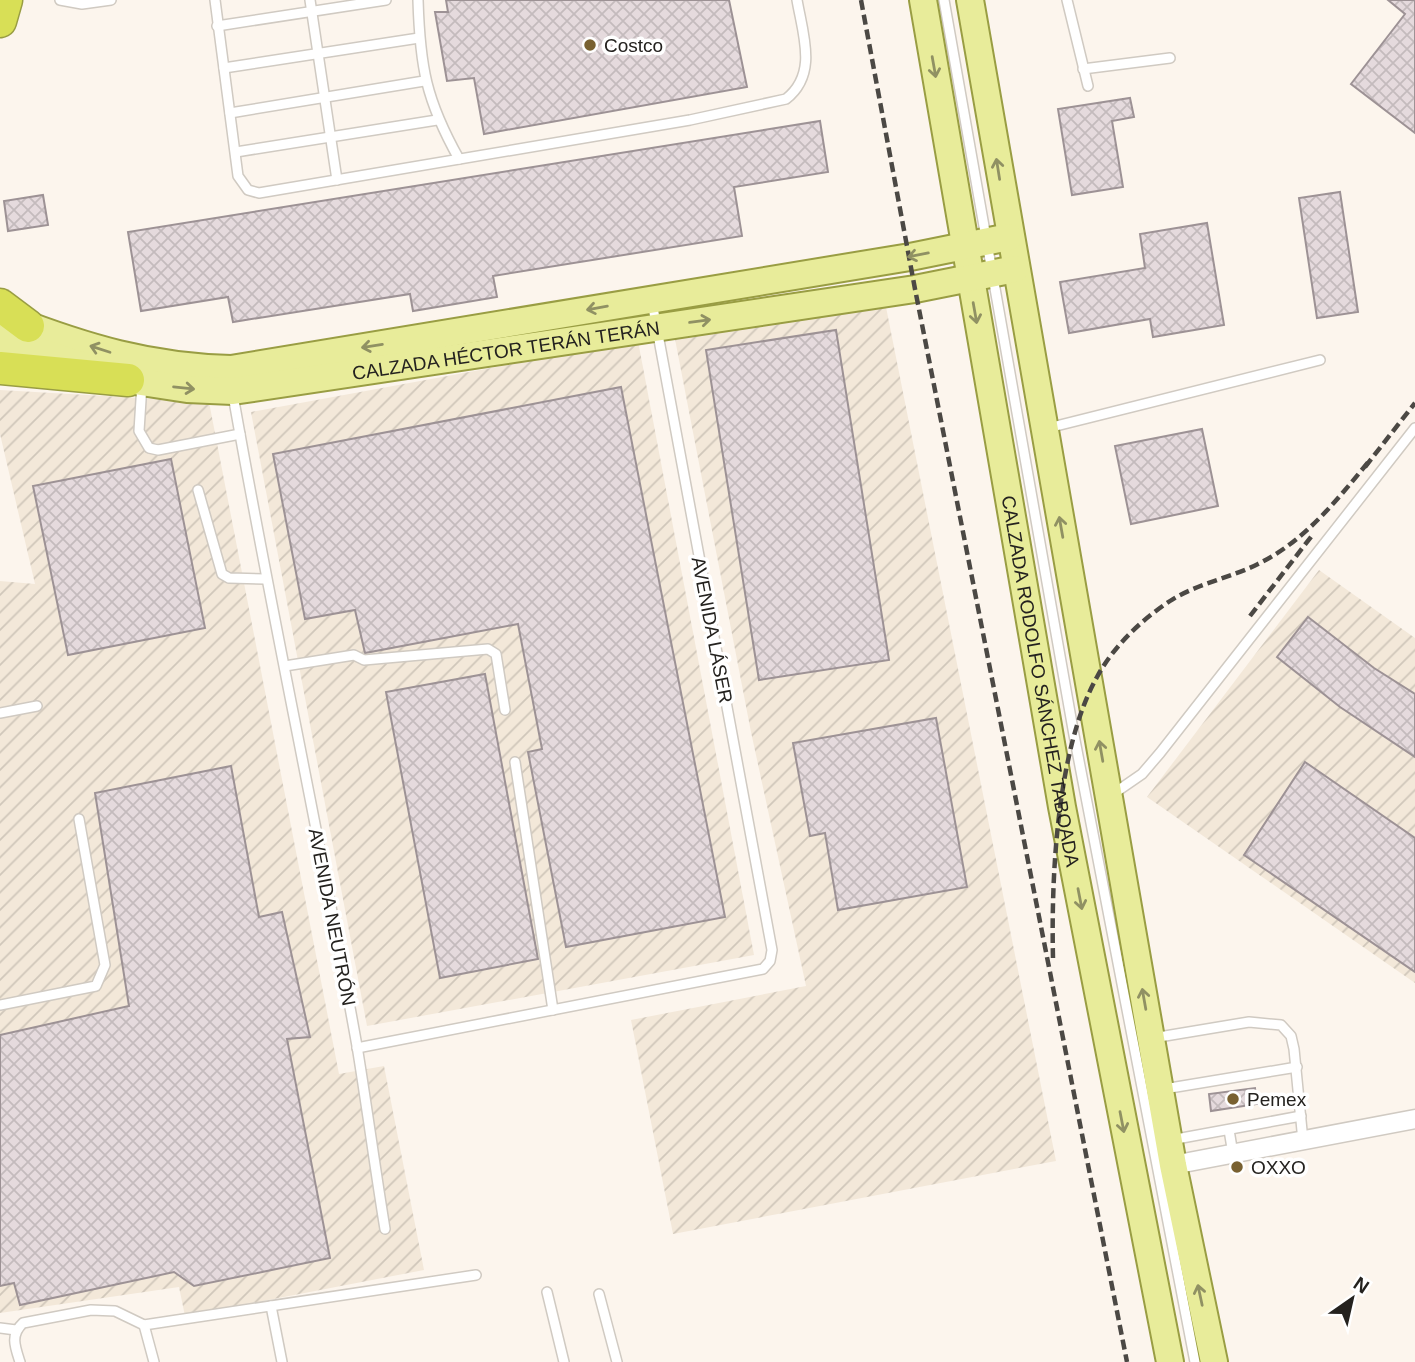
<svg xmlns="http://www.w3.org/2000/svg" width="1415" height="1362" font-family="Arial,sans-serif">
<defs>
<pattern id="industrial-furrows" width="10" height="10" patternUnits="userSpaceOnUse" patternTransform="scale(1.75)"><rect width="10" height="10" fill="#f3e8d9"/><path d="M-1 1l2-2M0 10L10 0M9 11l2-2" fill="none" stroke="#d0c7ba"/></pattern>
<pattern id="building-cross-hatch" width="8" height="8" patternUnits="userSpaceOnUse" patternTransform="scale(1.75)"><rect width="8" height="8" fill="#e5dadd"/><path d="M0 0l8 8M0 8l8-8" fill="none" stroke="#c4bbbd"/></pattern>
</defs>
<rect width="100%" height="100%" fill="#fcf5ed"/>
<!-- industrial -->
<g fill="url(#industrial-furrows)">
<path d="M885,302l171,859 -383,73 -42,-214 175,-34 -55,-254 -77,-398z"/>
<path d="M638,341l116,614 -387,71 -116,-614z"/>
<path d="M0,390l209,12 130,672 45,-8 40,204 -239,46 -6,-29 -179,26v-732l35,3 -35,-150z"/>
<path d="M1319,570l96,68v345l-268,-186z"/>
</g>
<!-- building -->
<g fill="url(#building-cross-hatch)" stroke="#9d9295" stroke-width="2">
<path d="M446,0h283l18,87 -263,47 -10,-56 -27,3 -12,-69h13z"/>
<path d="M1388,0h27v133l-64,-49 54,-70z"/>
<path d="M1130,98l4,19 -22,4 11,66 -51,8 -14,-86z"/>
<path d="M820,121l8,51 -94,15 8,49 -249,40 4,21 -84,14 -3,-17 -177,28 -5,-25 -87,14 -13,-79z"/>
<path d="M1340,192l18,120 -41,6 -18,-120z"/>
<path d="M43,195l5,30 -40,6 -4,-30z"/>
<path d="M1207,223l17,102 -71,12 -3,-18 -81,14 -9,-51 85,-14 -5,-34z"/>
<path d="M836,330l53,330 -130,20 -53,-330z"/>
<path d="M621,387l104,530 -159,30 -38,-195 14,-3 -24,-125 -153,29 -10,-43 -50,9 -32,-165z"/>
<path d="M1202,429l16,77 -87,18 -16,-78z"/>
<path d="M171,459l34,169 -137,27 -35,-169z"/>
<path d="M1308,617l66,51 41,26v63l-75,-50 -63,-50z"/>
<path d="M485,674l53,285 -98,19 -54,-286z"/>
<path d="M936,718l31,169 -129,23 -13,-77 -15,3 -17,-93z"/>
<path d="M1305,762l110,76v134l-171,-117z"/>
<path d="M231,766l28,151 23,-5 28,125 -23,2 43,219 -136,28 -20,-14 -154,33 -6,-22 -14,3v-251l129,-29 -34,-213z"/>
<path d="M1255,1088l2,16 -46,7 -2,-17z"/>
</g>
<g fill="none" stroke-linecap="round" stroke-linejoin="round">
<!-- lane casing -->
<g stroke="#d0cac2" stroke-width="12">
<g id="lane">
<path d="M60,0l22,4 29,-4"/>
<path d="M215,0l23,176 10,14 11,3 431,-73 96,-21c32,-25 17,-64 11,-99"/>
<path d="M310,0l27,180"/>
<path d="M418,0c2,67 8,100 41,159"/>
<path d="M944,0l130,735 121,627"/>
<path d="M1067,0l21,86"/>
<path d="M217,26l169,-26"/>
<path d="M224,68l195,-30"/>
<path d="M1083,69l87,-11"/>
<path d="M230,113l194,-32"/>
<path d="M236,152l201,-32"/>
<path d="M142,384l-3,47 10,17 9,2 82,-16"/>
<path d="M233,395c38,217 85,433 124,651 10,61 18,122 28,183"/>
<path d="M1048,428l272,-68"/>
<path d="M198,490l24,84 7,4 36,1"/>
<path d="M285,666l69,-11 10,5 124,-11 8,5 9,56"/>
<path d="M0,713l37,-7"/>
<path d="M515,762l38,248"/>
<path d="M1113,794l29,-20 18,-21 255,-325"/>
<path d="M0,1005l96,-19 9,-21 -26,-146"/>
<path d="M1153,1038l96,-16 32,3 10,11 3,13 9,92"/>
<path d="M357,1048l406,-79 7,-8 2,-11 -120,-648"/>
<path d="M1164,1089l133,-22"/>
<path d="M1229,1130l4,24"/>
<path d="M1171,1140l130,-24"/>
<path d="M547,1292l17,70"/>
<path d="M599,1294l18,68"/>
<path d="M271,1306l11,56"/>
<path d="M144,1325l10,37"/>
<path d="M0,1328l16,2"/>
<path d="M20,1362c-5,-15 -10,-27 3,-39l68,-13 24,1 29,14 332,-50"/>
</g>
</g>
<!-- street casing -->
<g stroke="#d0cac2" stroke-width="21">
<path id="street" d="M1173,1165l242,-46"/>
</g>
<!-- primary casing -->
<g stroke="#999d43" stroke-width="30">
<g id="primary">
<path id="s1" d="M923,0l139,807 108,555"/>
<path d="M970,0l203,1165 41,197"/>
<path d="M11,319c75,29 139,48 220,50l679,-112 99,-20"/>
<path id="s2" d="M0,339l128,41 59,9 46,2 682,-102 100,-20"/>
</g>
</g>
<!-- highway casing -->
<g stroke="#999d43" stroke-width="35">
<g id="highway">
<path d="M0,21l6,-21"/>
<path d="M0,305l28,21"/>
<path d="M0,368l128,12"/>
</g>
</g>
<!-- lane -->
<use href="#lane" stroke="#fff" stroke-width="9"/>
<!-- street -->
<use href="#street" stroke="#fff" stroke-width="18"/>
<!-- primary -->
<use href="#primary" stroke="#e8ec9a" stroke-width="26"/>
<!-- highway -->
<use href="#highway" stroke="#d8df56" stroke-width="32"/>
<!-- rail -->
<g stroke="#4b4844" stroke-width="4.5" stroke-dasharray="10 5" stroke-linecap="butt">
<path d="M861,0l54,289 212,1073"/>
<path d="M1365,467l50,-64"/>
<path d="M1250,616l64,-83"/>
<path d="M1053,958c-2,-81 4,-210 44,-281 16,-30 44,-57 73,-76 26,-17 60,-23 88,-37 47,-23 79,-64 112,-104"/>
</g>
</g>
<!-- one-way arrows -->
<defs><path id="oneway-shaft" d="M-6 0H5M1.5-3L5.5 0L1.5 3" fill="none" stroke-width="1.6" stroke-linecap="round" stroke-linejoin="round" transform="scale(1.75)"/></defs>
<g stroke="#909163">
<use href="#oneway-shaft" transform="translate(934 67) rotate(80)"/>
<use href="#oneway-shaft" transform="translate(998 169) rotate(-99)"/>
<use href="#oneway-shaft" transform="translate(918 255) rotate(169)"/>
<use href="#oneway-shaft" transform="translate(597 308) rotate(170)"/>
<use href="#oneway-shaft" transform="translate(975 313) rotate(80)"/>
<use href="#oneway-shaft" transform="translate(700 321) rotate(-8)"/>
<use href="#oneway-shaft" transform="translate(372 346) rotate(171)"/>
<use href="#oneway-shaft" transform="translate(100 349) rotate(-162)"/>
<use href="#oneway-shaft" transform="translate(184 388) rotate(6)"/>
<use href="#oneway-shaft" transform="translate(1061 527) rotate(-100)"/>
<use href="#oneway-shaft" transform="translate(1101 751) rotate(-100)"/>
<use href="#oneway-shaft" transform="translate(1080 899) rotate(79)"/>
<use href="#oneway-shaft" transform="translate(1144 999) rotate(-100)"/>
<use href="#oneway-shaft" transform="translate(1122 1122) rotate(79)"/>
<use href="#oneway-shaft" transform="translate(1200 1295) rotate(-102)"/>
</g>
<!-- markers -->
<g fill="#796131" stroke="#fff" stroke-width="2.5">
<circle cx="590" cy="45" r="7"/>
<circle cx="1233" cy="1099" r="7"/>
<circle cx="1237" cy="1167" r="7"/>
</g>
<g text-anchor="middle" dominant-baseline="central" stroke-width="7" stroke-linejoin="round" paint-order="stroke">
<!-- poi labels -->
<g font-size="19" fill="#24221f" stroke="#fff" text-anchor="start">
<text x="604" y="45">Costco</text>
<text x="1247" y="1099">Pemex</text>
<text x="1251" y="1167">OXXO</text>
</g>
<!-- street labels -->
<g font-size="19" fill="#24221f" stroke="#fff">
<text stroke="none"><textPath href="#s2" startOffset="516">CALZADA HÉCTOR TERÁN TERÁN</textPath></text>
<text transform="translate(712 630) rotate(79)">AVENIDA LÁSER</text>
<text stroke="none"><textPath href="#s1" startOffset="691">CALZADA RODOLFO SÁNCHEZ TABOADA</textPath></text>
<text transform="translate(332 917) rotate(79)">AVENIDA NEUTRÓN</text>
</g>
</g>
<!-- north arrow -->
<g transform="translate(1352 1299) rotate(34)" stroke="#ffffff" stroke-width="5" paint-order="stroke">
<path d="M0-5L12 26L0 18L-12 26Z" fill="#24221f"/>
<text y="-10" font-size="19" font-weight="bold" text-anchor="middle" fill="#24221f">N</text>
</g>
</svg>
